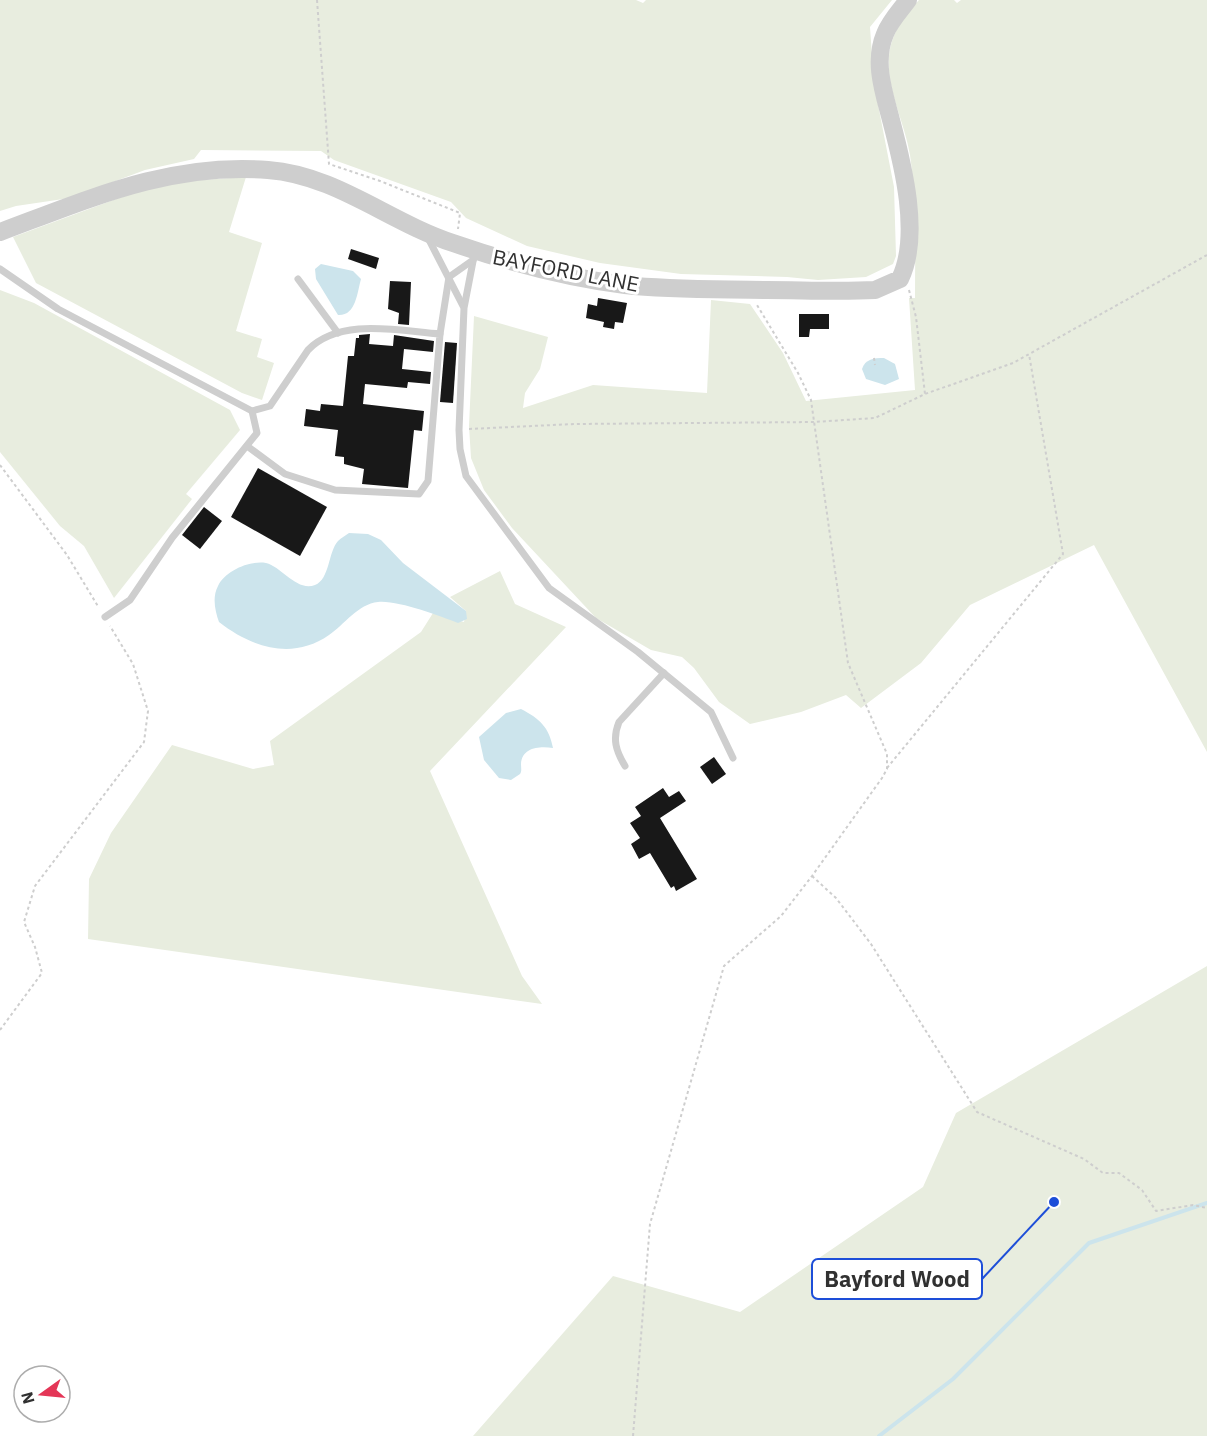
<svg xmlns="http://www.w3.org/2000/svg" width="1207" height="1436" font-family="'IBM Plex Sans',sans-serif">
<rect width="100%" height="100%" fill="#fff"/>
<!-- green -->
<g fill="#e8eddf">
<path d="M0,0h636l7,3 3,-3h246l-22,27 4,57 20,103 2,69 -3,8 -27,13 -48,3 -31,-3 -106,-3 -81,-11 -73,-17 -61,-28 -15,-16 -117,-42 -13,-9 -120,-1 -7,9 -49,11 -75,28 -54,8 -16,5z"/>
<path d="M919,0h35l3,3 4,-3h246v752l-113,-207 -124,60 -49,58 -60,45 -15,-13 -45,17 -51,12 -31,-22 -25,-34 -12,-11 -31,-7 -55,-32 -84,-90 -28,-38 -13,-32 -2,-32 5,-110 74,21 -8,32 -15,24 -2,15 70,-23 114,8 4,-93 39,4 33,49 23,48 109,-11 -6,-92h6c0,-48 2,-95 -5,-143 -5,-32 -24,-66 -21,-99 2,-22 15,-40 30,-56z"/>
<path d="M246,177l-17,55 33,11 -26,88 26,8 -5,18 17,6 -12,37 -20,-7 -206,-110 -23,-46 133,-49 40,-7z"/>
<path d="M0,290l34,13 196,107 10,20 -54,64 6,5 -78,99 -30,-52 -24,-20 -60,-74z"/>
<path d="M500,571l15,33 51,23 -136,144 92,205 20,28 -454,-65 1,-60 22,-46 61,-88 81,24 21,-4 -4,-24 151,-109 12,-19 31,9 2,-11 -16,-14z"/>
<path d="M1207,966v470h-734l140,-160 127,36 183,-125 33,-74z"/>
</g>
<!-- water -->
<g fill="#cce4ec">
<path d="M321,264l32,7 8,8c-4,14 -5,37 -23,36l-22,-36 -1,-10z"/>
<path d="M884,358l11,6 4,15 -14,6 -19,-6 -4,-10c3,-10 12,-11 22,-11z"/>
<path d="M349,533l19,1 13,6 22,23 63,48 1,8 -9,4c-19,-7 -60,-23 -80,-21 -20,2 -34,23 -49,33 -37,26 -78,12 -110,-13 -4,-11 -7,-25 -1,-36 7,-15 32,-26 48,-23 16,4 31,29 49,22 15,-6 13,-33 23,-44 3,-3 8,-6 11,-8z"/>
<path d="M521,709c19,10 28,18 32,39 -13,-2 -31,-1 -32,16 0,4 1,7 -1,10l-9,6 -12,-2 -15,-18 -5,-23 27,-24z"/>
</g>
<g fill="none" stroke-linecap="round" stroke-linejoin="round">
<!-- stream -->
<path stroke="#cce4ec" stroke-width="4" d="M879,1436l74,-57 136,-136 118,-40"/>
</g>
<!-- building -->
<g fill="#181818">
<path d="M351,249l28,9 -3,11 -28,-10z"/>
<path d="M390,281l21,1 -2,43 -11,-1 1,-11 -11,-4z"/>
<path d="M598,298l29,5 -4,20 -8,-1 -1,7 -11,-2 1,-5 -18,-4 2,-14 9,2z"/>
<path d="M799,314h30v15h-19l-1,8h-10z"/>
<path d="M370,334l-1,10 24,2 1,-11 40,6 -1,11 -29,-3 -2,20 29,3 -1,12 -22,-2 -1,6 -42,-4 -2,20 61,7 -2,20 -8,-1 -6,58 -46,-4 2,-15 -20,-5v-7l-9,-1 3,-26 -34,-4 2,-17 14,2 1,-7 22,2 5,-50h6l2,-18h3v-3z"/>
<path d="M445,342l12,1 -4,60 -13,-1z"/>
<path d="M258,468l69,39 -27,49 -69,-39z"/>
<path d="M204,507l18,14 -22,28 -18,-14z"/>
<path d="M714,757l12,17 -14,10 -12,-17z"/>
<path d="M663,788l6,9 10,-6 7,10 -26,17 37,61 -21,12 -2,-5 -3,2 -21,-35 -11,6 -8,-15 9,-6 -10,-15 11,-7 -6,-9z"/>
</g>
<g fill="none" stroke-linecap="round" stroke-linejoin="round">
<!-- path -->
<g stroke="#cecece" stroke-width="2" stroke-dasharray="3 3" stroke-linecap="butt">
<path d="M317,0l12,164 51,17 80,32 -2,16"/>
<path d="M909,290l7,27 9,77"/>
<path d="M874,358l1,7"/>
<path d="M469,429l105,-5 240,-2 61,-4 50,-24 88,-31 194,-108"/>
<path d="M0,465l67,90 32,53"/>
<path d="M887,768l176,-214 -34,-200"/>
<path d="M812,876l24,22 35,46 106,168 107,47 19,14h16l23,17 14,21 37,-6 14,3"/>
<path d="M0,1030l42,-57 -7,-26 -11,-25 11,-36 109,-144 4,-31 -15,-47 -23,-38"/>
<path d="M633,1436l17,-212 74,-258 57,-50 31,-40 70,-98 5,-9v-15l-39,-91 -37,-263 -13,-27 -41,-68"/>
</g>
<!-- service -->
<g stroke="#cecece" stroke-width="7">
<path d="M427,236l36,70"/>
<path d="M475,251l-11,57 -5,122 1,19 6,27 83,112 89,64 73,60 22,46"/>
<path d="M0,269l58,40 194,102 5,22 -85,105 -42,62 -25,17"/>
<path d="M298,279l40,54"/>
<path d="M440,334l9,-57 24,-17"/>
<path d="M247,446l38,28 50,16 84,4 9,-13 12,-147c-41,-3 -100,-17 -132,16l-38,56 -18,5"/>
<path d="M625,766c-9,-15 -13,-27 -6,-44l45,-49"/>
</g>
<!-- tertiary -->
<path stroke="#cecece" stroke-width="18" d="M0,232c89,-33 171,-70 268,-62 68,5 121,52 185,73 55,19 114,35 172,42 47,5 94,4 141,5 36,0 73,2 109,0l25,-11c21,-43 3,-114 -9,-159 -7,-27 -18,-58 -6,-86 5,-13 15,-23 23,-34"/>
</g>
<g text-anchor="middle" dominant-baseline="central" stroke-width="6" stroke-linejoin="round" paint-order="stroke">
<!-- street labels -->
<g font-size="21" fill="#313131" stroke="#fff">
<text transform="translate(566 270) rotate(11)">BAYFORD LANE</text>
</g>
</g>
<!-- callouts -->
<path fill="none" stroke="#1d4ed8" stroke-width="2" d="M1054 1202L982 1279"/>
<circle fill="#1d4ed8" stroke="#fff" stroke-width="2" cx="1054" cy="1202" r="6"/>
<rect fill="#fff" stroke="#1d4ed8" stroke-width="2" x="812" y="1259" width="170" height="40" rx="6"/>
<g font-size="22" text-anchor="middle" font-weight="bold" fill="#313131">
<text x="897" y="1287">Bayford Wood</text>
</g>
<!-- north arrow -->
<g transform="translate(42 1394) rotate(255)"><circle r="28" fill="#ffffff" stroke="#adadad" stroke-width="1.5"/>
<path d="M0-4.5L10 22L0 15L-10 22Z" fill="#e43657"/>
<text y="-9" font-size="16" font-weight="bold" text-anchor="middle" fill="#313131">N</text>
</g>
</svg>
